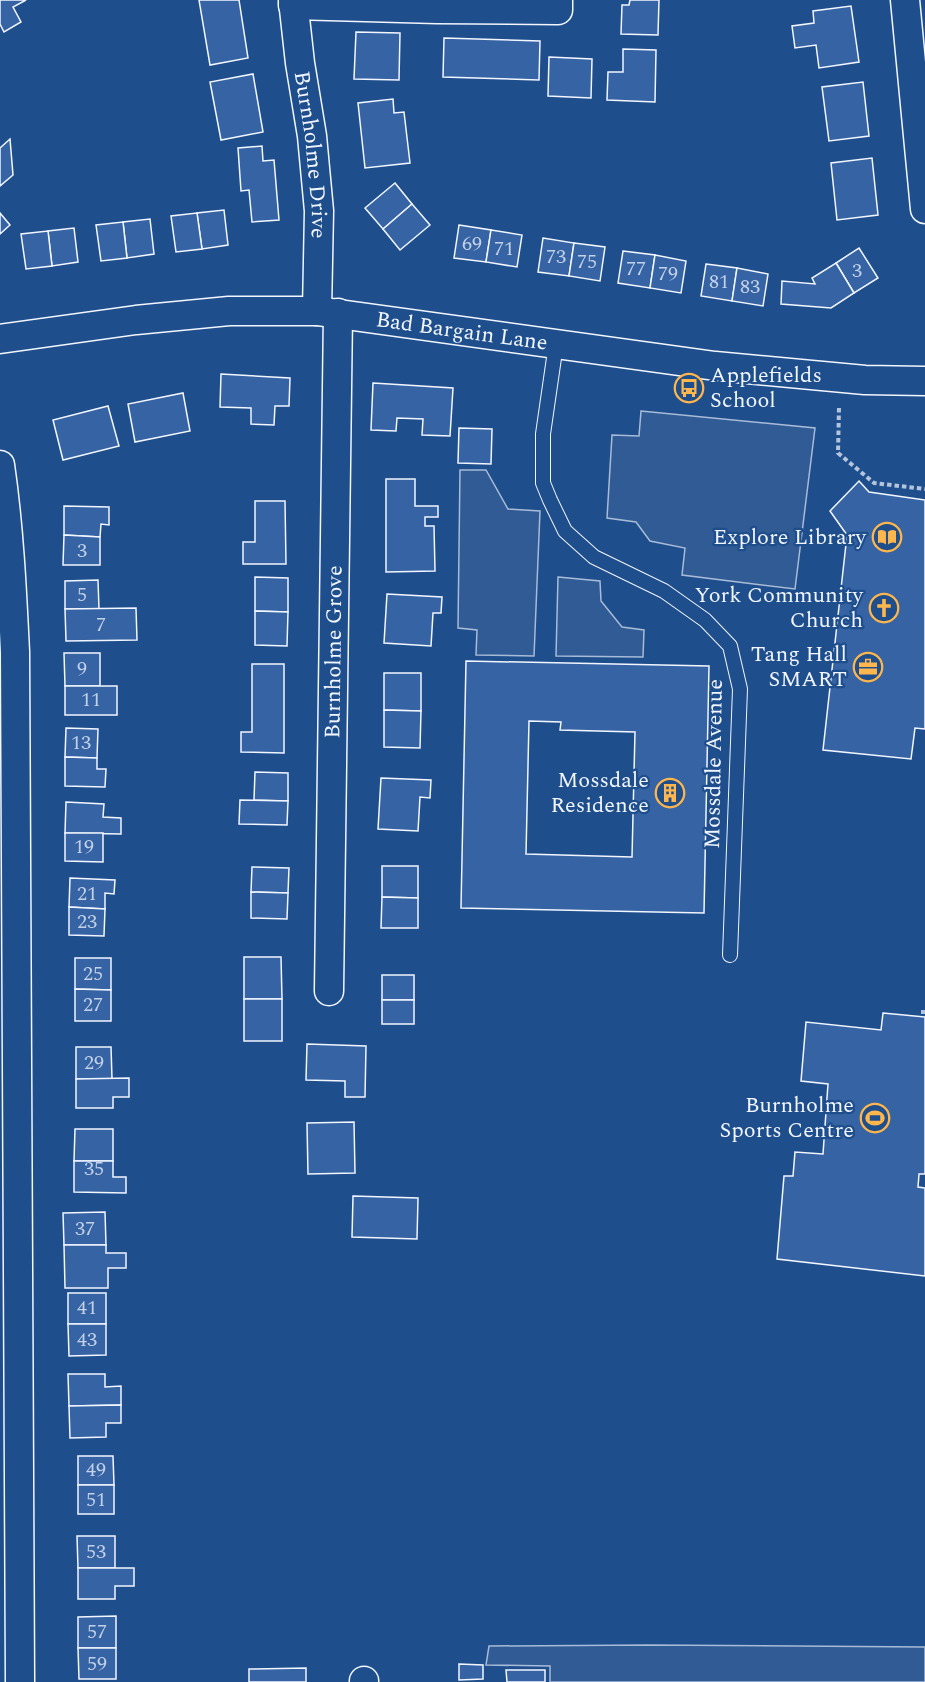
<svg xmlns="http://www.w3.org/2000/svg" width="925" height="1682" font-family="Spectral,serif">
<rect width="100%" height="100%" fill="#1f4e8c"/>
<!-- built -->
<g fill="#305b95" stroke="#a8bbd7" stroke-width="1.5">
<path d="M641,411l174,17 -20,161 -113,-14 3,-27 -35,-7 -14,-19 -29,-4 5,-83 27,1z"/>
<path d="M460,470h26l22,39 32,2 -6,145 -58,-1 1,-25 -19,-2z"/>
<path d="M558,577l42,4 1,20 21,26 22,3 -1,27 -87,-1z"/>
<path d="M648,1645l277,2v35h-375v-16l-64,-1 3,-19z"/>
</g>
<!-- building -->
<g fill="#3563a3" stroke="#f2f6ff" stroke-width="1.5" fill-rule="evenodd">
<path d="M0,0h26l-13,7 8,15 -17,10 -4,-8z"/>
<path d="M199,0h40l9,58 -38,7z"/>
<path d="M630,0h29l-1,35 -37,-1 1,-29h7z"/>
<path d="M851,6l8,56 -40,6 -3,-23 -21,3 -3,-22 22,-3 -1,-12z"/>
<path d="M356,32l44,1 -1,47 -45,-1z"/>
<path d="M444,38l96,3 -1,39 -96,-3z"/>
<path d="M623,49l33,1 -1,52 -48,-2 1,-28h15z"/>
<path d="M549,57l43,2 -1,39 -43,-2z"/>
<path d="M253,74l10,58 -42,8 -11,-58z"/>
<path d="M863,82l6,54 -40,5 -7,-54z"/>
<path d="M393,99l1,14 10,-1 6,51 -45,5 -7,-65z"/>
<path d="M10,139l3,36 -13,11v-38z"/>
<path d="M262,146l1,15 11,-1 5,60 -27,2 -3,-32 -8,1 -3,-43z"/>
<path d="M872,158l6,57 -41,5 -6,-57z"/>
<path d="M395,183l17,21 -29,25 -18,-21z"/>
<path d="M412,204l18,21 -30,25 -17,-21z"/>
<path d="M224,210l4,35 -26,4 -5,-36z"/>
<path d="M0,213l10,12 -10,9z"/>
<path d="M197,213l5,36 -26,3 -5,-36z"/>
<path d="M150,219l4,35 -27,4 -4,-36z"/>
<path d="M123,222l4,36 -26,3 -5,-36z"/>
<path d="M459,225l32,5 -5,32 -32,-4z"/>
<path d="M74,228l4,34 -26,4 -4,-35z"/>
<path d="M491,230l31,5 -5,32 -31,-5z"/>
<path d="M48,231l4,35 -26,3 -5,-35z"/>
<path d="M543,238l31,5 -5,33 -31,-4z"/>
<path d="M574,243l31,4 -5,34 -31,-5z"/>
<path d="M859,248l19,30 -24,15 -18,-30z"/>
<path d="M623,251l32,4 -5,33 -32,-5z"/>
<path d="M655,255l31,6 -5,32 -31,-5z"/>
<path d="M836,263l18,30 -23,15 -50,-4 1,-23 33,3 -3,-6z"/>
<path d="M706,264l31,4 -5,33 -31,-5z"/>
<path d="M737,268l31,6 -5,32 -31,-5z"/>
<path d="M221,374l69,4 -1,28h-14l-1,19 -23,-1v-16l-31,-1z"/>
<path d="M373,383l80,5 -3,48 -28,-1 1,-16 -26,-1 -1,13 -25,-1z"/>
<path d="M183,393l7,38 -55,11 -7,-38z"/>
<path d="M108,406l11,40 -56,14 -10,-40z"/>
<path d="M459,428l33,1 -1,35 -33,-1z"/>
<path d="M386,479h29v27h23v11h-13v9h9l1,45 -49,1z"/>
<path d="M859,481l10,11 56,8v229l-10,-1 -4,31 -88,-9 24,-215 -17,-24z"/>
<path d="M255,501h30l1,63h-43v-22h12z"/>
<path d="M64,506l45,1v18l-8,-1 -1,13 -36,-2z"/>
<path d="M64,535l36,2v28h-37z"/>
<path d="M255,577l33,1v34l-33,-1z"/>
<path d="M98,580l1,29h-34v-28z"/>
<path d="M387,594l55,3 -1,16h-8l-2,33 -47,-3z"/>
<path d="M136,608l1,32 -71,1 -1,-32z"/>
<path d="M255,611l33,1 -1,34 -32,-1z"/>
<path d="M64,653h36v33h-35z"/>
<path d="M466,661l243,5 -5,247 -243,-5zM529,721l32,1 -1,8 75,2 -3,125 -106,-3z"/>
<path d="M252,664h32v89l-43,-1v-20h11z"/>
<path d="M384,673h37v38l-37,-1z"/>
<rect x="65" y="686" width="52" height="29"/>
<path d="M384,710l37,1 -1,37 -36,-1z"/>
<path d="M66,728l32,1 -1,29 -32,-1z"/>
<path d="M65,757l32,1v11h9l-1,18 -40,-1z"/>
<path d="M255,772l33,1v28l-34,-1z"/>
<path d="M381,778l50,2 -1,18 -10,-1 -2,34 -40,-2z"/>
<path d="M240,800l48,1 -1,24 -48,-1z"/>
<path d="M66,802l38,2 -1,13 18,1v16l-56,-1z"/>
<path d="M65,833h38v29l-38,-1z"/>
<path d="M382,866h36v32l-36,-1z"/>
<path d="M252,867l37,1 -1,25 -37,-1z"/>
<path d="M70,878l45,2 -1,14 -9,-1v16l-36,-2z"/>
<path d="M251,892l37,1 -1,26 -36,-1z"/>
<path d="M382,897l36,1v30h-37z"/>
<path d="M69,907l36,2 -1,27 -35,-1z"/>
<path d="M244,957h37l1,42h-38z"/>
<path d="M75,958h36v32l-36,-1z"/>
<rect x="382" y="975" width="32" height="25"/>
<path d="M75,989l36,1v31h-36z"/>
<rect x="244" y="999" width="38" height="42"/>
<rect x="382" y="1000" width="32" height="24"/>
<path d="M883,1013l42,4v157h-6l-1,13 7,1v88l-148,-17 7,-83h9l2,-24 28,2 5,-70 -27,-3 5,-59 75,8z"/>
<path d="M307,1044l59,2 -1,51h-20v-16l-39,-1z"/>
<path d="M76,1047h35l1,32h-36z"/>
<path d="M129,1078v19h-16v11h-37v-29z"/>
<path d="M354,1122l1,51 -47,1 -1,-51z"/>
<path d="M75,1129h38v32h-39z"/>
<path d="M74,1161h39v16h13v16l-52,-1z"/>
<path d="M353,1196l65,2 -1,41 -65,-2z"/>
<path d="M105,1212l1,33h-42l-1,-32z"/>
<path d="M64,1245h42v8h20v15h-18v20h-43z"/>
<rect x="68" y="1293" width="38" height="31"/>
<path d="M68,1324h38v31l-37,1z"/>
<path d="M68,1374h37v13l16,-1v19l-52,1z"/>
<path d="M121,1405v18h-15v14l-36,1 -1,-32z"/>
<path d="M78,1456h35l1,29h-36z"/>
<rect x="78" y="1485" width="36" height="29"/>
<path d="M77,1536h38v32h-37z"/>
<path d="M78,1568h56v18h-19v13h-37z"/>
<path d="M116,1616v32h-38v-31z"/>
<path d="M78,1648h38v31h-37z"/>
<path d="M459,1664l24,1v14l-24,1z"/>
<path d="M306,1668v14h-57v-13z"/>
<path d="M506,1670h39v12h-38z"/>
</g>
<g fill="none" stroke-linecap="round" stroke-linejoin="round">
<!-- lane casing -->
<g stroke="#f2f6ff" stroke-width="16">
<path id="lane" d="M556,344l-13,90v49l7,17 15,31 29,26 70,34 41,29 25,26 10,43 -10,266"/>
</g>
<!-- street casing -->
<g stroke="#f2f6ff" stroke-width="31">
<g id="street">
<path id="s1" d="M293,0l7,63 12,73 7,75 -2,100"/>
<path d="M905,0l20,209"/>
<path d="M293,5l144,4 121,1v-10"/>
<path id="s2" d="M0,339l136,-19 93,-9h88l398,55 150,14 60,1"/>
<path d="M0,465c9,62 12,124 15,187l5,1030"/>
<path id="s3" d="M329,991l9,-678"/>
<path d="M364,1681v1"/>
</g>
</g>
<!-- path -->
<g stroke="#b3c4dc" stroke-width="4" stroke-dasharray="4.5 3" stroke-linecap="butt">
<path d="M839,408l-1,45 36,30 51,6"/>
<path d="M921,1012h4"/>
</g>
<!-- lane -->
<use href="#lane" stroke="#1f4e8c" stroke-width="14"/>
<!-- street -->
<use href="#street" stroke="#1f4e8c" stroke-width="28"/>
</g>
<!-- icons -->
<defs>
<g id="bus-ring" transform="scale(1.5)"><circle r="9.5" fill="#1f4e8c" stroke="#ffb74d" stroke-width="1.5"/><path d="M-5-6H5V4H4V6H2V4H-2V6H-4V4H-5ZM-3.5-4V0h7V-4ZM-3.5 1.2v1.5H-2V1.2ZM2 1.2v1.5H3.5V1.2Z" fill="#ffb74d"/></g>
<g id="library-ring" transform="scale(1.5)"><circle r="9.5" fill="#1f4e8c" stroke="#ffb74d" stroke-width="1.5"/><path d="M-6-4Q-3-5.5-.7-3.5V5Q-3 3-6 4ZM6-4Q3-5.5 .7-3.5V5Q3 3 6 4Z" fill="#ffb74d"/></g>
<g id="church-ring" transform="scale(1.5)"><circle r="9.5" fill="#1f4e8c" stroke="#ffb74d" stroke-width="1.5"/><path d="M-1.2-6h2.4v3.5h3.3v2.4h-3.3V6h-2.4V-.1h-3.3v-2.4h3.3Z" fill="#ffb74d"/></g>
<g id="office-ring" transform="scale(1.5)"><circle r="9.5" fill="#1f4e8c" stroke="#ffb74d" stroke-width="1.5"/><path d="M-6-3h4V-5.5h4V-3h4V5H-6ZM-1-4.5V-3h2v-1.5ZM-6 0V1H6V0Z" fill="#ffb74d"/></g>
<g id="building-ring" transform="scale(1.5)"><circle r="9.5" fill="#1f4e8c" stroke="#ffb74d" stroke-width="1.5"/><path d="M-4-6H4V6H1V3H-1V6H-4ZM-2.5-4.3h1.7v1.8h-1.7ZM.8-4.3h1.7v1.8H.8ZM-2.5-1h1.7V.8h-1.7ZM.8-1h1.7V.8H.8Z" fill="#ffb74d"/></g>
<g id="stadium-ring" transform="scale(1.5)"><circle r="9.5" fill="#1f4e8c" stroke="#ffb74d" stroke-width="1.5"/><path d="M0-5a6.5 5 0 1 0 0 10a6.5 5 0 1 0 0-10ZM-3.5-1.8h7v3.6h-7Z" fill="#ffb74d"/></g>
</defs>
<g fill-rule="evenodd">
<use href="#bus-ring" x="689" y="388"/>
<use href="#library-ring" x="887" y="537"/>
<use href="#church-ring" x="884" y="608"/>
<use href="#office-ring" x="868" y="667"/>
<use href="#building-ring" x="670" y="793"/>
<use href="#stadium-ring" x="875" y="1118"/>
</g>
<g text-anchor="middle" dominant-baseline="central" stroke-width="4.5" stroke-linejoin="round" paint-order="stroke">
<!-- number labels -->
<g font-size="20" fill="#c3d1e8">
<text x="472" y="244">69</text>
<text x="504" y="249">71</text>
<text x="556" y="257">73</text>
<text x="587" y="262">75</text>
<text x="636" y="269">77</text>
<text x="857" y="271">3</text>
<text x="668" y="274">79</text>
<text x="719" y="282">81</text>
<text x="750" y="287">83</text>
<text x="82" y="551">3</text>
<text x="82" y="595">5</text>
<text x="101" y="625">7</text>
<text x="82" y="669">9</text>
<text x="91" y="700">11</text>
<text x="81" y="743">13</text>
<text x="84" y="847">19</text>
<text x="87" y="894">21</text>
<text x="87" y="922">23</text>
<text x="93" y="974">25</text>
<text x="93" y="1005">27</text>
<text x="94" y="1063">29</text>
<text x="94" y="1169">35</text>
<text x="85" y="1229">37</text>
<text x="87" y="1308">41</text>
<text x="87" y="1340">43</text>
<text x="96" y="1470">49</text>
<text x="96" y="1500">51</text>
<text x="96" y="1552">53</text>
<text x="97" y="1632">57</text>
<text x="97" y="1664">59</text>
</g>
<!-- street labels -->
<g font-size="22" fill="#f2f6ff" stroke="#1f4e8c">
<text stroke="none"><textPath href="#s1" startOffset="156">Burnholme Drive</textPath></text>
<text stroke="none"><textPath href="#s2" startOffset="465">Bad Bargain Lane</textPath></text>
<text stroke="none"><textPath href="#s3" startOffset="339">Burnholme Grove</textPath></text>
<text transform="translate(714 764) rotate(-89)">Mossdale Avenue</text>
</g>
<!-- poi labels -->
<g font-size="22" fill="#f2f6ff" stroke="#1f4e8c" text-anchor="end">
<text x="710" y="375" text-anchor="start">Applefields<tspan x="710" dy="25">School</tspan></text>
<text x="866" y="537">Explore Library</text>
<text x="863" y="595">York Community<tspan x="863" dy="25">Church</tspan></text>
<text x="847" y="654">Tang Hall<tspan x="847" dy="25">SMART</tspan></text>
<text x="649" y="780">Mossdale<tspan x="649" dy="25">Residence</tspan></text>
<text x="854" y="1105">Burnholme<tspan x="854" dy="25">Sports Centre</tspan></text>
</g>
</g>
</svg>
